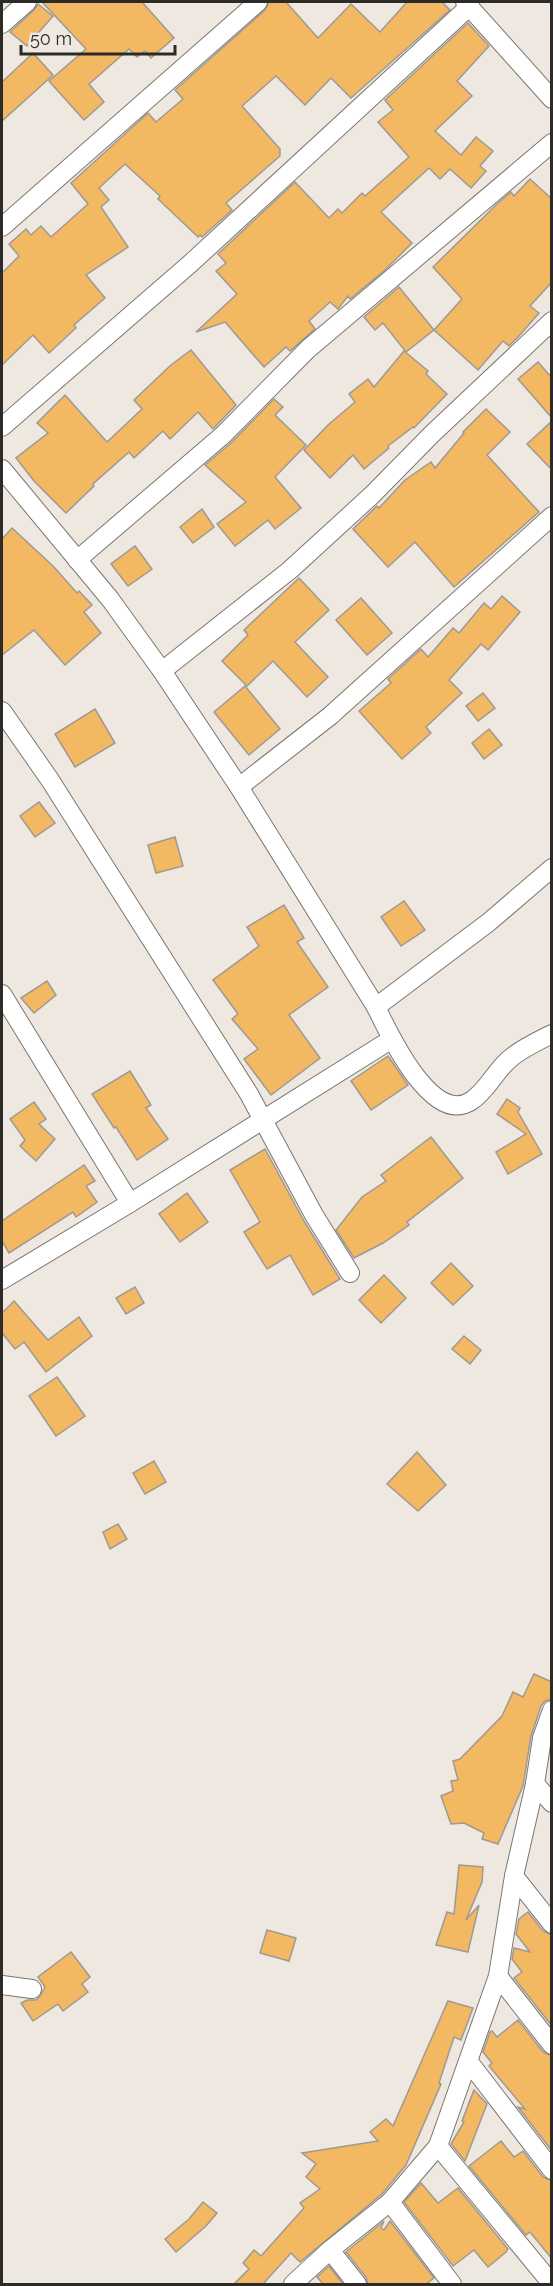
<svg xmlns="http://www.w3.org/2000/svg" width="553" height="2286" font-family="Raleway,sans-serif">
<rect width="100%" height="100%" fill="#eee8e0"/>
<!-- building -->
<g fill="#f3b862" stroke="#9f9992" stroke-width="1.5">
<path d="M42,2h100l32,36 -23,20 -6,-7 -8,6 -8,-8 -40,35 15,18 -20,18 -35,-39 37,-32z"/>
<path d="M269,2h17l32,36 33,-34 29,28 27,-30h35l8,8 -99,88 -20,-20 -26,27 -29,-29 -34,30 38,43v7l-54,47 6,7 -30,27 -2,-2 -2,2 -40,-38 2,-3 -35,-32 -26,24 10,12 -8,7 27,40 -42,28 19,23 -31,27 2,3 -27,25 -16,-18 -31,30v-92l17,-17 -10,-12 17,-15 5,6 10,-9 10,11 37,-33 -17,-21 77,-70 8,9 27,-23 -8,-9 90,-80z"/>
<path d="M38,4l15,12 -26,30 -17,-14 24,-22z"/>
<path d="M468,23l21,23 -32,35 15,15 -37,35 26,24 15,-18 17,14 -13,15 6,5 -15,17 -21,-19 -10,10 -11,-11 -48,44 31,31 -27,27 -35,29 -2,-3 -10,13 -8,-7 -21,19 6,8 -25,22 -4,-4 -22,20 -39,-45 -29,10 41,-38 -21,-23 10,-8 -8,-9 77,-72 34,36 9,-9 4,4 20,-20 3,3 44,-39 -31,-35 15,-12 -8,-10z"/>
<path d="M33,53l20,22 -51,46v-39z"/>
<path d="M530,179l22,20v83l-22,24 9,7 -20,23 -10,10 -6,-5 -25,29 -44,-40 -28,22 -23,-29 -8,7 -11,-13 35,-30 35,43 28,-31 -29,-32 64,-63 14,-12 3,4z"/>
<path d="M191,350l45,55 -23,24 -15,-17 -28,27 -7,-8 -29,27 -5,-6 -36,32 1,2 -28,27 -32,-32 -18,-23 32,-25 -11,-10 28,-28 42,47 35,-33 -8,-9 37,-35z"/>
<path d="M404,351l24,20 -2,3 21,20 -33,34 -1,-1 -25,19 1,2 -25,21 -11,-14 -23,23 -26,-28 24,-25 27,-23 -6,-8 19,-15 6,8z"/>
<path d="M538,362l14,16v40l-34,-39z"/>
<path d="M274,399l9,8 -8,8 31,30 -31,32 26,31 -26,21 -7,-9 -33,26 -18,-22 29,-22 -41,-37 26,-22z"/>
<path d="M486,409l24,23 -23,23 52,57 -85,75 -39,-45 -27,25 -35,-38 24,-23 2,2 26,-28 26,-18 4,6 29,-35 -1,-1z"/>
<path d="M552,421v49l-25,-26z"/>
<path d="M202,509l12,18 -21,16 -13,-16z"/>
<path d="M12,528l41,38 24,27 2,-2 13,14 -8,7 17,21 -36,32 -31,-35 -32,25v-116z"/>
<path d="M135,546l17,23 -24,17 -17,-22z"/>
<path d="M299,578l30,32 -34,32 33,35 -21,20 -34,-36 -26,25 -25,-25 26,-26 -4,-5z"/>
<path d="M502,596l18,16 -32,38 -7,-6 -32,36 13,13 -36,34 5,6 -29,26 -43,-48 32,-28 -3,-4 33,-30 7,8 25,-29 6,5 25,-30 7,6z"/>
<path d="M361,598l31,35 -25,22 -31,-35z"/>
<path d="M245,686l35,43 -31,26 -35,-43z"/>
<path d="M483,693l12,15 -17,13 -12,-15z"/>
<path d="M95,709l20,34 -40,24 -20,-33z"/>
<path d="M489,729l13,16 -18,14 -12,-16z"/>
<path d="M39,802l16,21 -20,14 -15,-21z"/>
<path d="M175,837l8,29 -27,7 -8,-28z"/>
<path d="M404,901l21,29 -24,16 -20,-29z"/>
<path d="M284,905l20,33 -7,4 31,45 -39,28 31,43 -49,37 -27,-36 14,-10 -26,-30 6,-5 -25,-34 46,-34 -12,-19z"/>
<path d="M47,981l9,14 -22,18 -13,-15z"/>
<path d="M388,1056l20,29 -37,25 -20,-29z"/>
<path d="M130,1071l21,34 -5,3 22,31 -31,21 -21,-33 -2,1 -22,-34z"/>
<path d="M507,1099l13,9 -2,4 24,42 -34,20 -12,-22 30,-18 -29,-20z"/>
<path d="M34,1102l12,17 -7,5 16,15 -19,22 -16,-15 5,-6 -15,-21z"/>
<path d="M431,1137l32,41 -56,44 2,3 -26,18 -29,15 -18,-28 26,-33 24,-16 -5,-6z"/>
<path d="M265,1149l39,72 36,58 -27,16 -23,-40 -23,14 -23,-37 16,-10 -30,-52z"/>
<path d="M84,1165l11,16 -9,5 11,16 -21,15 -3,-5 -64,41 -7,-12v-20z"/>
<path d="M187,1193l21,29 -28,20 -21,-28z"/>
<path d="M451,1263l22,23 -20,19 -22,-22z"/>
<path d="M384,1275l22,23 -25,25 -22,-23z"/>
<path d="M135,1287l9,16 -18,11 -10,-16z"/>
<path d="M14,1301l34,39 31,-23 13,19 -46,36 -22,-30 -9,7 -13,-16v-20z"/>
<path d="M464,1336l17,14 -11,14 -18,-15z"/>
<path d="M57,1377l28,39 -29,20 -27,-40z"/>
<path d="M417,1452l29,33 -28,26 -31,-27z"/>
<path d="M154,1461l12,21 -21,12 -12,-21z"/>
<path d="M118,1524l9,15 -17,10 -7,-17z"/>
<path d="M534,1674l18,8v17l-7,2 -4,5 -10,30 -8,50 -25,58 -16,-5 2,-6 -20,-10 -13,1 -10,-28 12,-5 -2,-10 7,-1 -5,-19 7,-2 42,-43 11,-24 10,5z"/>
<path d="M459,1865l24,2 -1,15 -16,38 13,-15 -11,47 -32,-7 11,-33 7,2z"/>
<path d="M528,1912l15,19 9,4v91l-38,-48 8,-6 -10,-13 2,-11 16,4 -14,-18 3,-15z"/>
<path d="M267,1930l29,8 -7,23 -29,-8z"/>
<path d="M71,1952l19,25 -8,7 6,8 -25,19 -5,-7 -25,17 -12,-18 6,-3h9l4,-4 5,-9 -7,-10z"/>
<path d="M448,2001l25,7 -12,32 -7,-3 -15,46 2,1 -35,81 -24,29 -82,68 -9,-9 -28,31h-29l15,-15 -6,-6 11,-13 7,6 43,-48 -4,-5 20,-14 -14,-12 10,-13 -14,-11 76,-12 -8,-9 16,-13 7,7z"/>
<path d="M518,2020l25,32 9,4v95l-34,-44 7,2 -36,-43 3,-3 -9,-11 7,-20 2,-1 5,6z"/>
<path d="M474,2090l13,14 -22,57 -14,-17 13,-22 -2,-1z"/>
<path d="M501,2141l13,16 9,-6 20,26 9,4v78l-22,-27 -4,3 -57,-69z"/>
<path d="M421,2183l17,20 20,-15 50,61 -2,3 -18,15 -14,-17 -21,16 -49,-64z"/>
<path d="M203,2202l14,11 -11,13 -30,26 -11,-13 24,-20z"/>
<path d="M384,2221l-3,7 3,2 6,-9 44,57 -8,6h-58l-2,-7 -20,-25z"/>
<path d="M329,2266l14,18h-20l-6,-7z"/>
</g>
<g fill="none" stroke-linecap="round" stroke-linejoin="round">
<!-- minor casing -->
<g stroke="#7b766f" stroke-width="20">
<g id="minor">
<path d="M465,2l87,97"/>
<path d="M2,24l25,-22"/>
<path d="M2,227l256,-225"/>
<path d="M2,427l189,-164 279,-257"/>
<path d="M2,469l108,130 52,72 77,116"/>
<path d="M552,516l-222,200 -91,71 137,220c13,27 56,119 95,94 17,-11 25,-32 41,-44 11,-9 26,-16 40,-23"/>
<path d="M77,560l146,-125 85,-86 244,-206"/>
<path d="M162,671l128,-101 82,-75 60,-61 120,-113"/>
<path d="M2,711l48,69 199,314 65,121 36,58"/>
<path d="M2,994l128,209"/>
<path d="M376,1007l113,-85 63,-54"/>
<path d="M2,1280l128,-77 262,-164"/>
<path d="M535,1784l17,19"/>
<path d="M514,1876l38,48"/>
<path d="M498,1976l54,69"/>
<path d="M2,1985l30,4"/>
<path d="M469,2062l83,108"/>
<path d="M438,2146l114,138"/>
<path d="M390,2202l62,82"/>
<path d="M330,2250l27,34"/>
<path d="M293,2284l37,-34 60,-48 48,-56 60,-170 16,-100 21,-92 7,-46 10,-28"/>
</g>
</g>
<!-- minor -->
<use href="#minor" stroke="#fff" stroke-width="18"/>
</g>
<!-- border -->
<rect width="553" height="2286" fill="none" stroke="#2d2b28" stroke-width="6"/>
<!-- scale -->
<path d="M21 45v9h154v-9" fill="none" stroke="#2d2b28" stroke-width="3"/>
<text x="30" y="45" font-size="18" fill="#2d2b28" stroke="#eee8e0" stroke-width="4.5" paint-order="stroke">50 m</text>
</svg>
